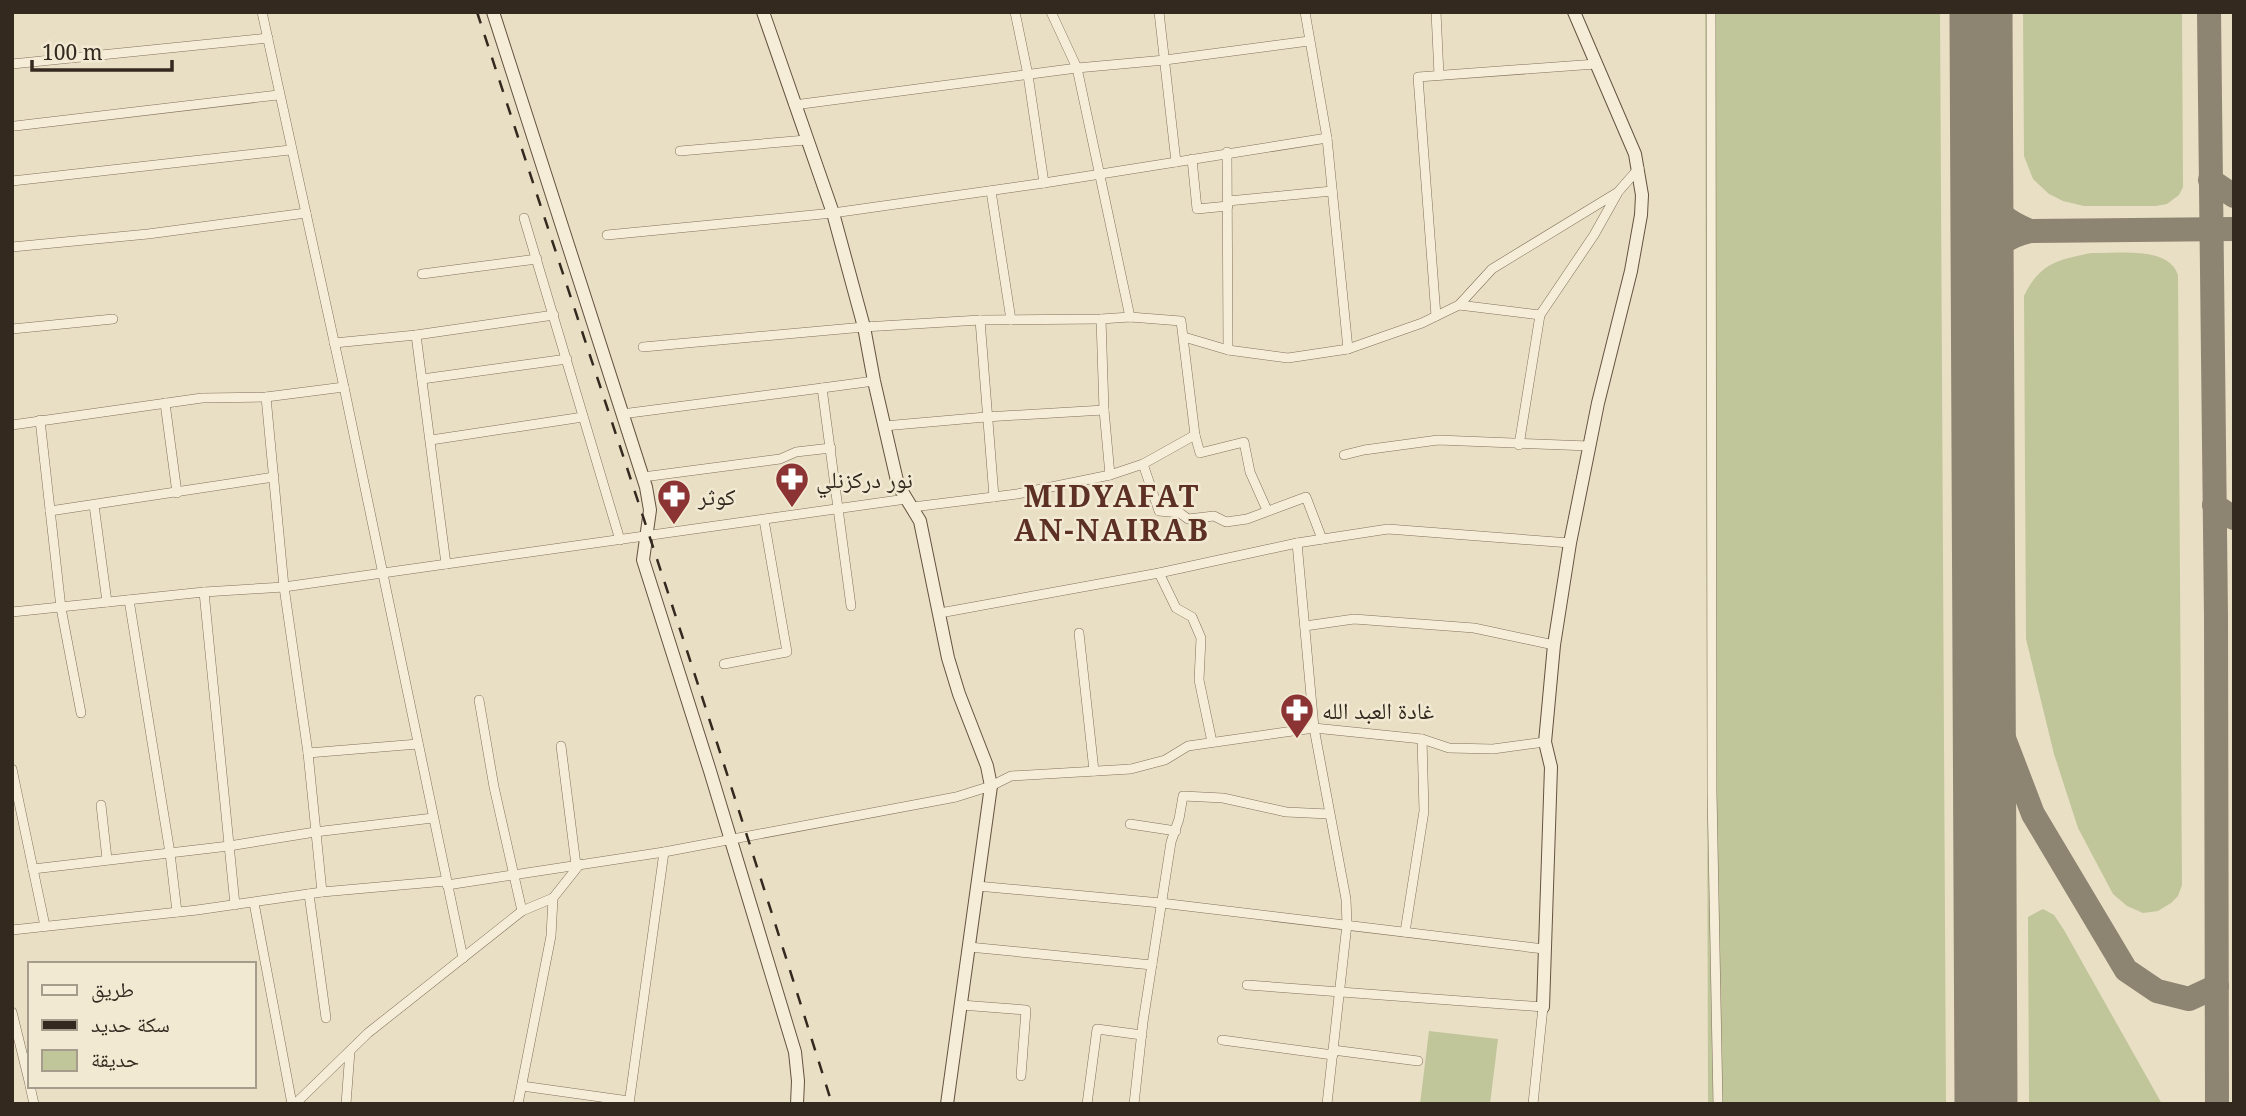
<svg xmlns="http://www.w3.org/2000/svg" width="2246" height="1116" font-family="'Noto Serif','Noto Naskh Arabic',serif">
<rect width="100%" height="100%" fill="#e9dfc4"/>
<!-- green -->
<g fill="#c0c69a">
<path d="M1705,12h235l6,1092h-238z"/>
<path d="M2023,12h159l1,175 -4,8 -12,9 -11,2h-72l-21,-5 -14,-7 -16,-15 -9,-23z"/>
<path d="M2091,253c25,1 77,-8 87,22l4,610 -4,11 -7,7 -13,8 -15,2 -16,-7 -14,-12 -35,-66 -24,-74 -28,-115 -2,-343c16,-33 33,-36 67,-43z"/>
<path d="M2043,909l11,6 10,15 98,174h-133l-1,-187z"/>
<path d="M1429,1031l69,8 -8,65h-70z"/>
</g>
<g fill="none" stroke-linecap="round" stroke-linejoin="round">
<!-- taxiway -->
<g stroke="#8e8472" stroke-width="24">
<path d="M2209,12l7,604 1,488"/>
<path d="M2210,180l24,16"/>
<path d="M1982,189c12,22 25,33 48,42l204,-2"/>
<path d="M1982,268c15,-22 22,-31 48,-37"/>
<path d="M2214,505l18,12 2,1z"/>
<path d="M1984,667l18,66 31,81 93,156 31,21 32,8 28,-13"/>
</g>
<!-- runway -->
<path stroke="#8e8472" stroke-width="63" d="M1981,12l5,1092"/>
<!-- street casing -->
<g stroke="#82715d" stroke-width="10">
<g id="street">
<path d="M262,12l82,375 119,571"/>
<path d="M1015,12l13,63 16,108"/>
<path d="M1051,12l26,56 53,249"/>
<path d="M1159,12l17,150"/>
<path d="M1305,12l22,126 21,211"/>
<path d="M1436,12l3,63"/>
<path d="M1711,12l1,780 6,312"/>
<path d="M12,64l256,-26"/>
<path d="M794,105l283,-37 88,-8 144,-19"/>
<path d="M15,126l263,-31"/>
<path d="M680,151l126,-11"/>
<path d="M1227,152l1,198"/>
<path d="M1192,159l5,50 31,-3"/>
<path d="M12,181l278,-31"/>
<path d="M991,191l20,129"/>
<path d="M1228,201l104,-10"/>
<path d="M524,218l96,322"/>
<path d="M607,235l226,-22 211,-30 283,-45"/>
<path d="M12,247l136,-13 158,-21"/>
<path d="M422,274l115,-15"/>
<path d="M1459,305l81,10"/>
<path d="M1436,316l-18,-239 178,-13"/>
<path d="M1101,319l3,91 6,65"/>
<path d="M980,320l14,177"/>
<path d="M12,329l101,-10"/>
<path d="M416,335l30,229"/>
<path d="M1184,337l44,13 60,8 60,-9 74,-26 37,-18 33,-36 126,-77 21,-24"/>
<path d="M334,343l82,-8 138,-20"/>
<path d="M643,347l221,-20 116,-7 121,-1 29,-2 51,4 14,114 5,18 44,-11 6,30 17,38"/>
<path d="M422,379l145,-20"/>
<path d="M266,397l18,190 24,166 14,139"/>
<path d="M165,403l12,90"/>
<path d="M622,414l200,-26"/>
<path d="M40,420l21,188 20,105"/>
<path d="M12,425l190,-27 64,-1 78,-10"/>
<path d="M884,426l102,-9 118,-7"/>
<path d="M431,440l152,-23"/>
<path d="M1519,445l21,-130 54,-80 23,-41"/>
<path d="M1344,455l20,-5 74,-10 151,6"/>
<path d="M1143,464l16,47 21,2 8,6 26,-3 12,6 21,-3 59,-22 16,42"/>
<path d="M643,477l137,-18 16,-7 35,-4"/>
<path d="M94,505l13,97"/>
<path d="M913,507l104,-13 93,-19 33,-11 52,-29"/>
<path d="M50,511l224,-34"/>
<path d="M1297,543l17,185 32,171 1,25 -20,180"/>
<path d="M1159,573l17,35 16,9 9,21 -2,42 13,62"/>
<path d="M204,592l31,313"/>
<path d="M129,600l41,253 7,59"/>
<path d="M851,606l-29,-218 52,-7"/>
<path d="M12,612l192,-20 80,-5 622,-88"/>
<path d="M940,613l219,-40 138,-30 91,-14 182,14"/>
<path d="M1305,626l49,-7 120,9 80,17"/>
<path d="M1079,633l15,138"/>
<path d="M724,664l63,-12 -23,-132"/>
<path d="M479,700l15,87 28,124"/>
<path d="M561,746l15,119"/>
<path d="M308,753l110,-9"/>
<path d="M12,769l33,157"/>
<path d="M101,805l6,54"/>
<path d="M1130,824l46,7"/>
<path d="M33,869l196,-23 86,-14 118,-14"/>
<path d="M447,885l217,-33 292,-55 35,-11 20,-10 120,-7 34,-9 23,-14 126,-18 108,11 27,9 44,1 52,-7"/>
<path d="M977,886l184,17 383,46"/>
<path d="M309,894l17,124"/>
<path d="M254,903l38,201"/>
<path d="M12,930l185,-20 125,-18 124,-11"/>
<path d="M1405,932l19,-121 -2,-72"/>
<path d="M969,947l183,18"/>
<path d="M1247,985l296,22 -10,97"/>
<path d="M961,1005l65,5 -5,66"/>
<path d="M12,1012l18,73"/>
<path d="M1222,1040l111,15"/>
<path d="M1333,1050l85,11"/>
<path d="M30,1086l4,18"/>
<path d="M522,1086l107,15"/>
<path d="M295,1104l73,-71 154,-122 31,-13"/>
<path d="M346,1104l4,-53"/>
<path d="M518,1104l33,-168 2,-38 27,-34"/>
<path d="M629,1104l35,-252"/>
<path d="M1087,1104l10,-75 45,6"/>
<path d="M1134,1104l9,-82 28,-180 8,-23 4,-23 40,2 63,14 43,2"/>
</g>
</g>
<!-- secondary casing -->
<g stroke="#645340" stroke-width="14">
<g id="secondary">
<path d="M493,12l153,475 4,23 -7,50 67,211 85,281 3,29 -1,23"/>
<path d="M763,12l70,201 31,114 10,54 24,104 22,36 28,137 11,36 28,72 4,20 -44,318"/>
<path d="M1543,1007l8,-240 -6,-25 9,-97 16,-102 28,-140 33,-132 10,-56 1,-20 -7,-41 -61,-142"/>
</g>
</g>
<!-- street -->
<use href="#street" stroke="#f5edd7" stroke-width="9"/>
<!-- secondary -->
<use href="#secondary" stroke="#f5edd7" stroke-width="12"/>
<!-- rail -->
<path stroke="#34291f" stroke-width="2.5" stroke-dasharray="12 12" stroke-linecap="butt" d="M477,12c119,364 241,726 355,1092"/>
</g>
<!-- icons -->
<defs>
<g id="pharmacy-pin" transform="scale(1.75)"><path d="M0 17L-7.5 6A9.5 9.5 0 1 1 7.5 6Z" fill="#8b3433" stroke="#f2e9d3"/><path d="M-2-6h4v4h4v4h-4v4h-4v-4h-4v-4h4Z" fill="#fff"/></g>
</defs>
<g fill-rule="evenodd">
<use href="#pharmacy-pin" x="792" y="479"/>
<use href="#pharmacy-pin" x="674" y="496"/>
<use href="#pharmacy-pin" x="1297" y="710"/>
</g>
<g text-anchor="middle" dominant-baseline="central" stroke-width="5" stroke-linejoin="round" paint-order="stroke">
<!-- poi labels -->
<g font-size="23" fill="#34291f" stroke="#f2e9d3" text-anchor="start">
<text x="816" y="479">نور دركزنلي</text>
<text x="698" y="496">كوثر</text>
<text x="1322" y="710">غادة العبد الله</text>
</g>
<!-- district labels -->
<g font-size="30" font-weight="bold" letter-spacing="2" fill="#5c3023" stroke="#f2e9d3">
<text x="1112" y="495">MIDYAFAT<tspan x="1112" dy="34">AN-NAIRAB</tspan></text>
</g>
</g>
<!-- border -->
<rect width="2246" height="1116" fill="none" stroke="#34291f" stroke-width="28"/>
<!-- legend -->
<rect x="28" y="962" width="228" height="126" fill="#f2e9d3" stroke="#a69c8b" stroke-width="2"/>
<rect x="42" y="985" width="35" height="10" fill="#f5edd7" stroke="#a69c8b" stroke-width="2"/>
<text x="91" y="997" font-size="21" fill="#34291f">طريق</text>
<rect x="42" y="1020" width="35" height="10" fill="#34291f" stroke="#a69c8b" stroke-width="2"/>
<text x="91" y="1032" font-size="21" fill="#34291f">سكة حديد</text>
<rect x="42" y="1050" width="35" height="21" fill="#c0c69a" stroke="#a69c8b" stroke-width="2"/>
<text x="91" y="1067" font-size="21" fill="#34291f">حديقة</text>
<!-- scale -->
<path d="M32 60v10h140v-10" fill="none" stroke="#34291f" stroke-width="3.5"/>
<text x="42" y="60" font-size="21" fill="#34291f" stroke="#f2e9d3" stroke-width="5" paint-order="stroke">100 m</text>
</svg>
